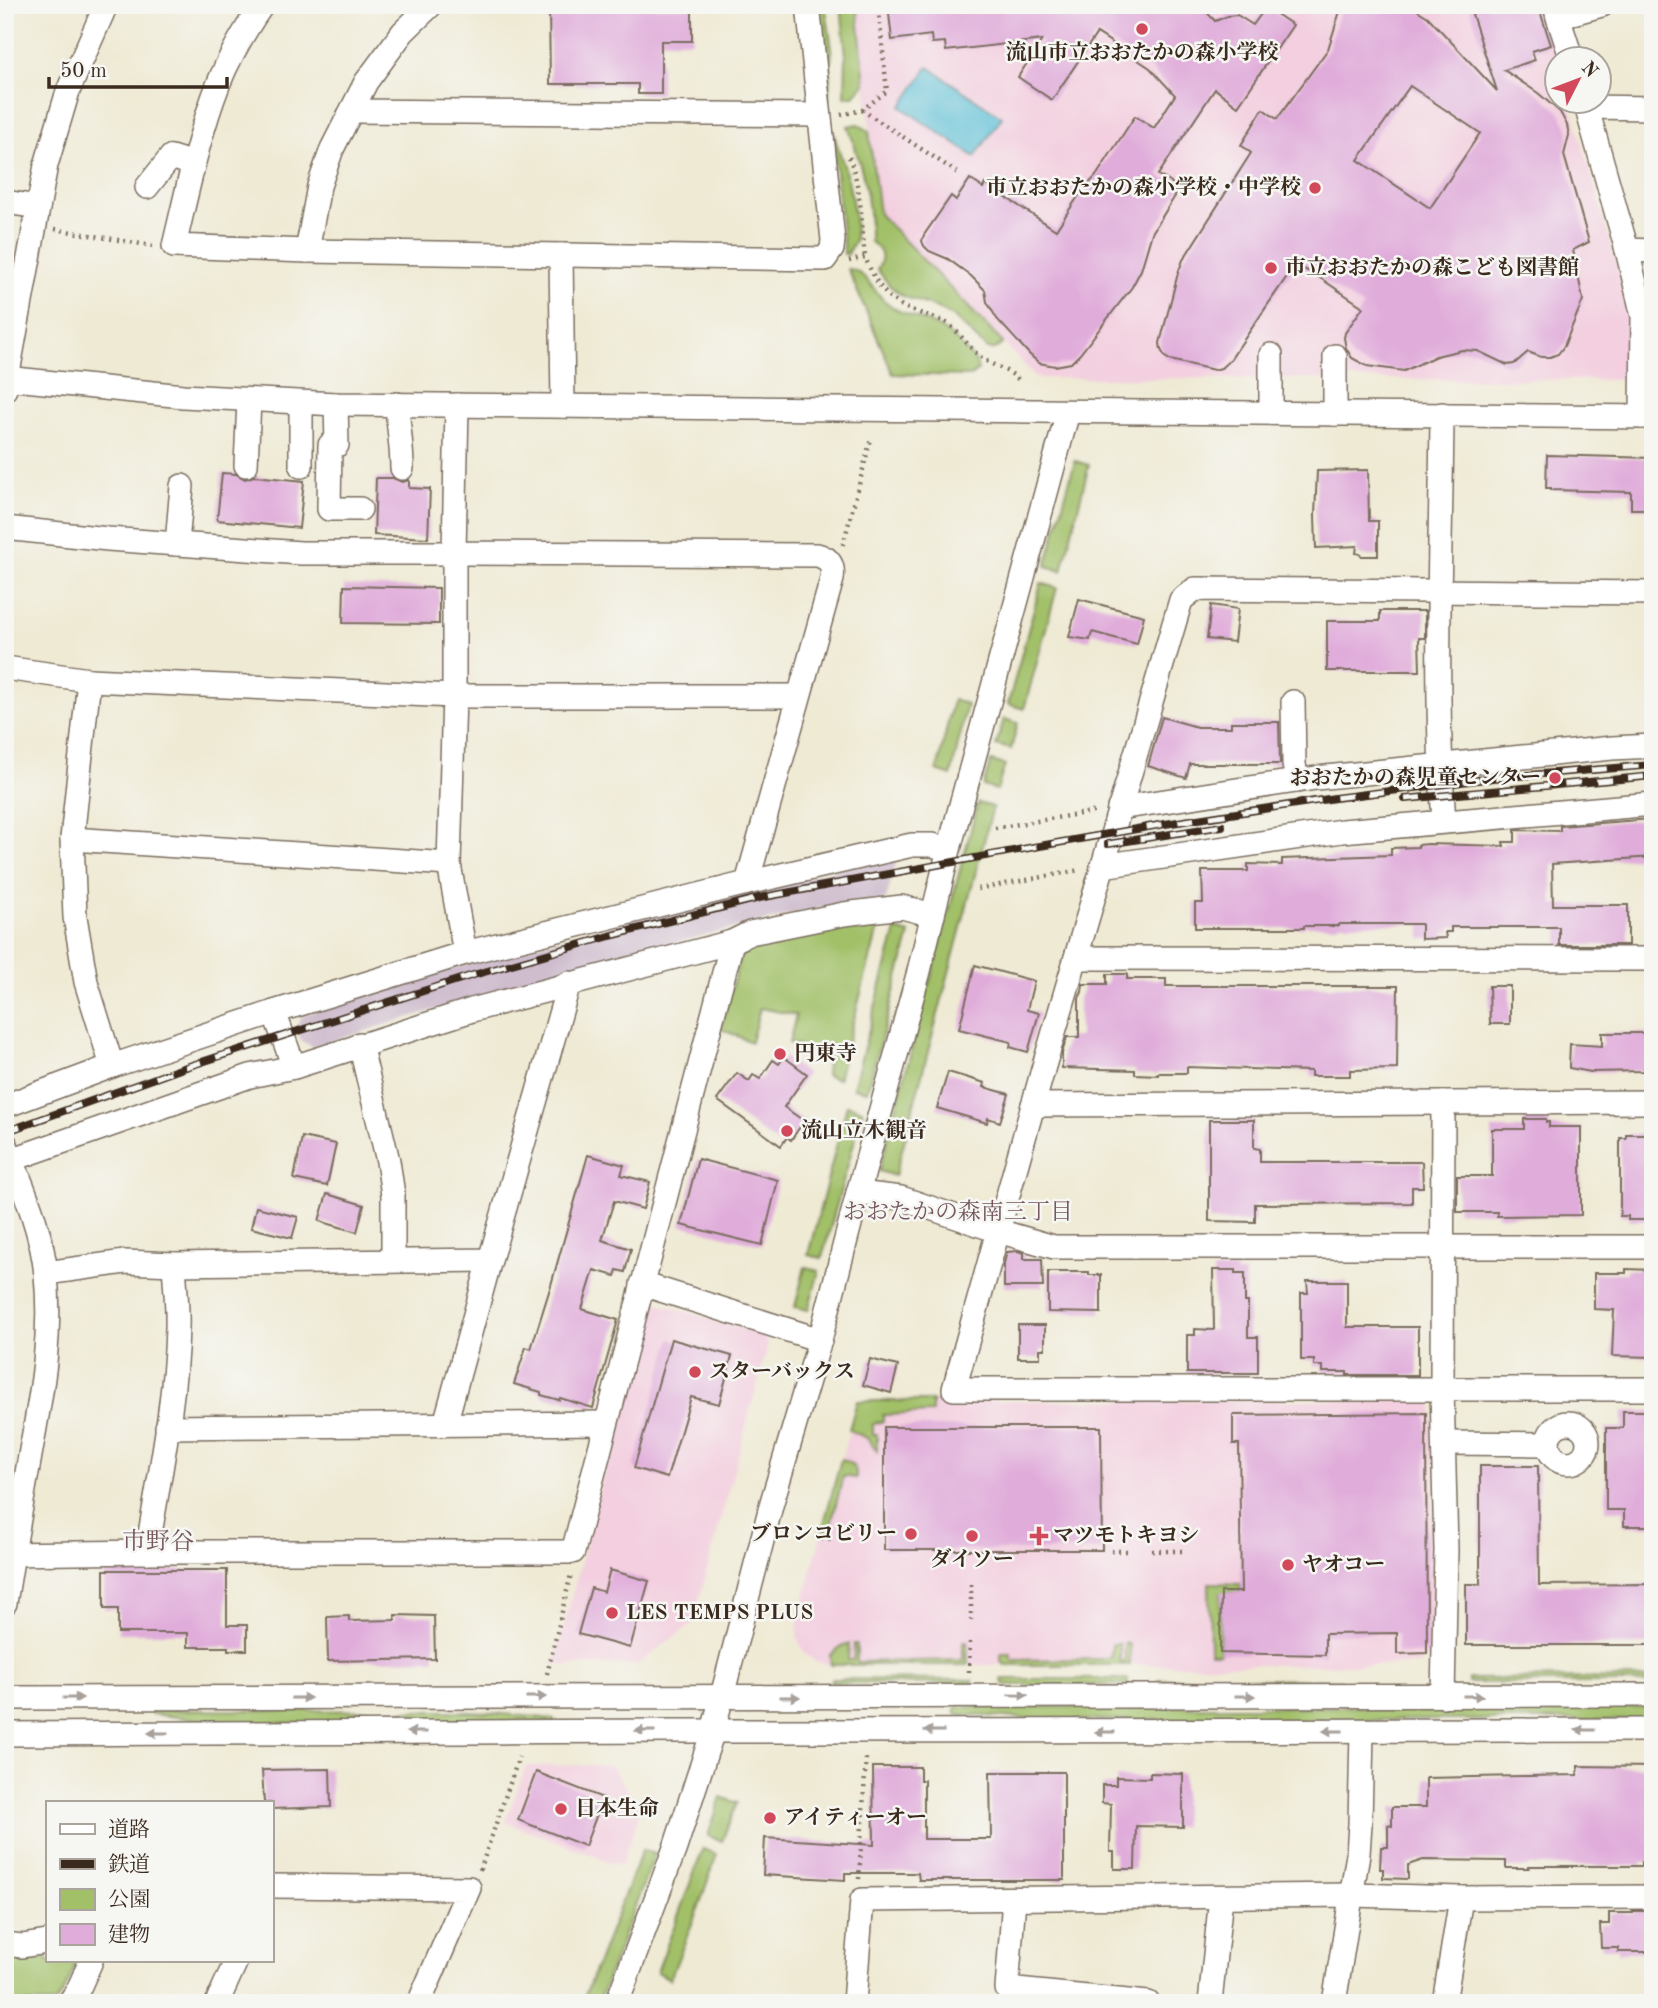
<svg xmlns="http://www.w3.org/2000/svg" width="1658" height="2008" font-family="'Old Standard TT','Noto Serif JP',serif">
<rect width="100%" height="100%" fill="#f6f6f2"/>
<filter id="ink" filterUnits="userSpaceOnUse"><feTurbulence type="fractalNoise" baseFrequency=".0143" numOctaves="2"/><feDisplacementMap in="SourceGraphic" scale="14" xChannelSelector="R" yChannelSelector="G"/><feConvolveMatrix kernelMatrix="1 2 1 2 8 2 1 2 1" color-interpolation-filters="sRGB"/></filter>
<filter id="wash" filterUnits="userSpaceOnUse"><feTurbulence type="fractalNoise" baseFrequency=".00686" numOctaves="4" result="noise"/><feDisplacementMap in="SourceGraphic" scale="28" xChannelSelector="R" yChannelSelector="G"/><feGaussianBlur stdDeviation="1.57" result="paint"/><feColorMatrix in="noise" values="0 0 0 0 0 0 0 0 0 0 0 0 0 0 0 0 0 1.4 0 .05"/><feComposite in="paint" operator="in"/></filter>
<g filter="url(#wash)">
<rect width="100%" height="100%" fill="#efead4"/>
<!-- built -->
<g fill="#f3cfdf">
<path d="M857,5h685l16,54 -2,43h14l59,204 -2,74 -590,-2 -158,-164z"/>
<path d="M657,1303l104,31 7,10 -75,279 -56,42h-83l92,-355z"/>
<path d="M1426,1400l7,7v245l-14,13h-588l-16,-4 -10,-7 -5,-9 -3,-9 1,-14 59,-221z"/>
<path d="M610,1765l31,44 -20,57 -116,-44 21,-56z"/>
</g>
<!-- industrial -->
<path fill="#cfbdce" d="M898,855l-12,45 -55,5 -166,40 -238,67 -114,35 -12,-6 -5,-14 7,-12 113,-37 264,-71z"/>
<!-- green -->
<g fill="#a1c068" stroke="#6e7543" stroke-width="2">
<path d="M818,5h6l2,5 6,39 -4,55z"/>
<path d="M841,5h16l8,79 -11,12 -9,1 1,-41z"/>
<path d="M858,124l11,7 10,83 124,129c-5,5 -8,7 -16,6l-32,-31 -16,-9 -38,-14 -11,-9 -13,-17c8,-11 5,-20 -7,-27 1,-44 -8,-75 -22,-116z"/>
<path d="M832,130c14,39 24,71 23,112l-6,8 -1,4h-4z"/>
<path d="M848,269c19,1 27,28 44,38 18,11 39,13 55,26 6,4 11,10 16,15 7,7 14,12 15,22l-7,6 -78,-2z"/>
<path d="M1075,461l14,4 -27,106 -16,-5z"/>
<path d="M1041,583l16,5 -33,121 -16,-5z"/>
<path d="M953,700l14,4 -16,72 -14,-5z"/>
<path d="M1004,719l14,4 -7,26 -15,-4z"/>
<path d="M991,761l14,4 -8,25 -14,-4z"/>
<path d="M978,803l15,4 -98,369 -16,-5z"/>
<path d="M880,922l-42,157 -12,-4 1,-14 -15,-3 1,-9 -24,-6 7,-28 -36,-7 -9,34 -30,-13 19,-73 11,-9 85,-20z"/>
<path d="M896,930l14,4 -43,157 -14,-3z"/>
<path d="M847,1105l16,5 -41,148 -14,-3z"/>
<path d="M805,1267l14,4 -11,39 -13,-3z"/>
<path d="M857,1401h75v12l-49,2v6l-10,3v11h4v16l-10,-13 -18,-8z"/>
<path d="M841,1459c11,4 16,8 15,19l-13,-2 -14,57 -7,-2z"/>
<path d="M1209,1583l32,1 -1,8 -19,1 -1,60h-10z"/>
<path d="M963,1642h4l1,23h-137l-1,-10 13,-10 6,-1 -1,16h5l1,-16h3v18l106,-2z"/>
<path d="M1125,1643l5,2v20h-125l-4,-4v-7h10v6l100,-1 1,-15h8v17h5z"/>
<path d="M1653,1678v5h-185v-4z"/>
<path d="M831,1679l141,1 1,4 -142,-1z"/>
<path d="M1002,1679h126v6h-117l-8,-1z"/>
<path d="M1158,1679l183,1v4h-182z"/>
<path d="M956,1707h697v13h-606l-91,-6z"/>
<path d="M152,1710l297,1 44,2 61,6v5l-325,-1 -77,-9z"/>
<path d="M721,1797l16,6 -15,38 -14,-5z"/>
<path d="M703,1849l14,5 -18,52 -29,73 -13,-7z"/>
<path d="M642,1850l13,4 -57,149h-16z"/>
<path d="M47,1956v5h30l-13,31 -9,11h-50v-46l31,1z"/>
</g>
<!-- water -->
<path fill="#58bdd6" stroke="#4a747a" stroke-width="2" d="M928,67l74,50 -27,40 -74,-50z"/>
<g id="blocks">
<!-- building -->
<g fill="#e0acda" fill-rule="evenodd">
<path d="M549,5h37v2h106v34h-31v53h-23v-10h-88z"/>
<path d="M888,5h312l15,16 13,-5 9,-1 16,10 13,-18 27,18 -55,81 -23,-17 -57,86 22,13 -28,45 -11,37 -9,17 -52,67 -9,9 -16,3 -16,-3 -9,-8 -33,-36 -10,-17 -2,-12 -14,-14 -23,-17 -19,-8 -5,-5 -2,-5 2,-6 27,-39 5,4 14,-21 13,9 2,-4 71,46 25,-38 15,-16 39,-60 19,12 21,-33 -25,-27 -53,-35 -45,67 -34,-23 24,-37 -96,11 -1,-9 -13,1 -1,-8 -39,5z"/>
<path d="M1342,5h67l19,12 69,74 -28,-86h69l13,40 -19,6 3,9 -31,10 34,23 22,19 7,13 2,10 -5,20 25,87 -16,8 10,50 -19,46 -6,8 -8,3h-9l-13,-5 -14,12 -7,1 -29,-14 -16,-1 -26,6 -32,15 -37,-5 -15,-8 -6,-10 -2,-10 1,-5 18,-26 -52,-35 -14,-5 -11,11 -56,82 -9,8 -7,2 -44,-10 -5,-3 -4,-7 -1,-7 18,-70 5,-13 68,-107 -10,-8 22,-36 14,10 51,-70zM1410,86l70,47 -50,75 -72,-48z"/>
<path d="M1547,455l106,3v51h-22v-17l-80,-2v-2h-5z"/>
<path d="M1368,470l1,51h9v35h-17l-1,-2 -4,-1 1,-7 -41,2 -1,-33 2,-44z"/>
<path d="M222,473l14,1 9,5 9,-3 50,5 -5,47 -82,-8z"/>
<path d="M376,478h17l9,4 7,-2v8l21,1 -2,49 -54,-3z"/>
<path d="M344,586l95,2v36l-96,-1z"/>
<path d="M1079,599l65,17 -7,28 -45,-12 -2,8 -21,-3z"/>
<path d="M1211,605l27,4 -4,33 -27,-3z"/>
<path d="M1380,611h45v27h-6l1,33h-93v-50h53z"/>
<path d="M1162,717l35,10h34v-5h48l1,42h-90l-4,14 -38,-12z"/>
<path d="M1652,819l1,38 -101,7 1,41h75v40h-69v-18h-108v5h-6l1,6 -25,1v-15h-82v2h-35v2h-109v-25h8l-1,-32h46v-7l34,1v-6l109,-4v-7l27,-1v-2l10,-1 76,2 -1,-4h12v-12l45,1v-5z"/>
<path d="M975,965l59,16 -7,29 12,3 -11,39 -18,-5 1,-5 -52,-13z"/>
<path d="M1107,974h20v5h39v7h232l-1,83 -47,1v6h-39v-5l-124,-4v6h-29v2l-23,-1v-4l-73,-2v-15l5,-16h12v-39l3,-6 1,-8h24z"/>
<path d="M1489,986h21v38h-20z"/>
<path d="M1602,1033h49v35h-7v3l-53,1 -22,-4 1,-24 32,2z"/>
<path d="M784,1057l23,17 -23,33 20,14 -13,19 -4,-3 -6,9 -64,-46 20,-27 12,8 4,-6 7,4 13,-19 6,4z"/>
<path d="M948,1072l37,11 -1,4 25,7 -9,28 -12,-4 -1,5 -50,-15z"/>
<path d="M1524,1119h22v3h3v5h32v88l-84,1v-4h-40v-36h35v-47h32z"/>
<path d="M1209,1120h45v28l6,1v13h162l1,25h-11v16l-157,1v18l-46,-1z"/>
<path d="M1626,1134h24v4h3v77h-3v5h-22v-4h-8v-78h6z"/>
<path d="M302,1137l34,7 -9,42 -33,-7z"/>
<path d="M588,1155l36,10 -3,10 29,7 -7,27 -29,-8 -12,39 29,9 -6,23 -8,-2 -2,6 -21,-6 -12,39 36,11 -25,88 -33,-10 -1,2 -18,-5v-3l-27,-8 12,-37 5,2 20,-64z"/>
<path d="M698,1159l80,21 -16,65 -81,-20z"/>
<path d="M327,1194l37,11 -7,27 -38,-11z"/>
<path d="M256,1207l42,10 -6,21 -41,-10z"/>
<path d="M1018,1251l6,2v6h18l1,28h-39v-24l3,-11z"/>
<path d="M1626,1269l27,1v87l-41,-1 2,-46 -20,-1v-36h32z"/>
<path d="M1213,1270h23v3h9v29h3v35h10v36h-71v-38h8v-6l19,1z"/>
<path d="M1048,1272h41v3h12v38l-53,-1z"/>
<path d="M1307,1281h40v46h71v48h-71v-3h-24v-6h-9v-6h-13v-67h7z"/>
<path d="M1018,1325h27v24h-5v9h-22z"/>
<path d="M671,1339l61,17 -13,48 -28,-7 -24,81 -33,-10z"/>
<path d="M870,1359l28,7 -7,27 -28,-8z"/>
<path d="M1623,1411h30v115h-29v-16h-18v-82h17z"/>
<path d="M1426,1413l1,240 -30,1v-21l-72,1v21l-105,-2 1,-61h20l-2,-148h-6v-29z"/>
<path d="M884,1427h217l1,123h-218z"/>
<path d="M1480,1466h58l1,119 114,-1v61h-187v-61h14z"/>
<path d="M104,1570h123v55h20v25h-19v-3h-40v-14h-70v-24h-14z"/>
<path d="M610,1570l39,11 -19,67 -52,-14 13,-46 13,4z"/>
<path d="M395,1615l39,1 1,43 -107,2 -1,-44 22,-1v5l46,-1z"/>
<path d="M1578,1766l75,1v95h-11v4h-113v2h-23v-7l-83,-1 -15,5v14l-25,-1v-9h-3l1,-22h7v-22l4,1v-19h34v-29l152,-3z"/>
<path d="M873,1767h47v13h4v59h67l-1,-67h74v108h-145l-1,-7h-73v7l-82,-5 2,-37 109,7z"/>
<path d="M330,1769l1,38 -60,2v-6h-7l-2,-33z"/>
<path d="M536,1772l67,26 -18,48 -67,-26z"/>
<path d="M1150,1773l33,1v53l-47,-1 -1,43h-21v-17h-4l1,-48 -9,-1v-18h14v-8l34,1z"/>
<path d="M1633,1911h20v41h-35v-4h-17l-1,-24h9v-11h24z"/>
</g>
</g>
</g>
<g filter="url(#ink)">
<use href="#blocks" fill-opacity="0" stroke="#7a6d5e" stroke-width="2"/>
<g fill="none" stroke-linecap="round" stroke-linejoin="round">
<!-- minor casing -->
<g stroke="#7a6d5e" stroke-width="26">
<g id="minor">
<path d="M262,5c-17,25 -33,52 -44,80 -20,52 -31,107 -44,161l133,5 518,8 7,-10 1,-9 -25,-235"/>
<path d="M1555,5l3,12 44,-12"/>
<path d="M1558,17l14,43"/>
<path d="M1585,102l42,148 16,66 -1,101"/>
<path d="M1587,107l66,1"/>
<path d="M352,111l467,4"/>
<path d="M147,187l24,-30 22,7"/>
<path d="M5,202l33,5"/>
<path d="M1627,250l26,1"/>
<path d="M307,251l12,-65 13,-37 34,-67 37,-50 28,-27"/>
<path d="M561,255l2,151"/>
<path d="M1271,355v58"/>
<path d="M1335,356v58"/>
<path d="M5,378l178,18 153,8 1317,13"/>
<path d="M5,389l41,-224 22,-74 38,-86"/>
<path d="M336,404l1,41h-7l-1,64h31"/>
<path d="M397,404c1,22 5,42 5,64"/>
<path d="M1442,414c-1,136 -8,271 2,407"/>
<path d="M246,465l3,-64"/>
<path d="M301,466v-63"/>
<path d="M5,528l103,11 193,14h153v143l-5,168 16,89"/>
<path d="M177,544l5,-58"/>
<path d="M1653,593l-458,-4 -14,11 -137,466 -90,323h699"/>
<path d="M5,668l84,12 -17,159 3,78 11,65 26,84 162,-54 191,-59 282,-70 85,-304c2,-13 -2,-21 -15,-24l-363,-2 3,-148"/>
<path d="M89,680l365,16h339l5,2"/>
<path d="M1293,702l1,62 3,17"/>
<path d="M1119,808l197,-30 296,-30 41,-2"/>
<path d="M72,839l377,25"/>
<path d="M1102,866l240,-35 311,-27"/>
<path d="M747,883l165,-38h20l17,4"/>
<path d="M732,942l18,-9 94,-19 58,-7 31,8"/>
<path d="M1076,958l577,1"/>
<path d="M274,1012l20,55"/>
<path d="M360,1044l28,117 5,34v65"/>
<path d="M1033,1105l620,-3"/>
<path d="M5,1106l107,-40"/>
<path d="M5,1143c17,42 37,87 41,132 6,62 -4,115 -15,175 -9,51 -18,102 -26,153"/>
<path d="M5,1162l245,-86 44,-9 178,-57 260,-68 -159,610h-426c12,-74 28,-149 30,-224 1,-21 -2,-43 -3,-64"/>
<path d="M858,1193l43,5 97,33 56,16h599"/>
<path d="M46,1273l79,-11 49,2 316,-4 79,-277"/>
<path d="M642,1284l178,56"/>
<circle cx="1568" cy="1443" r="20"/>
<path d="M445,1424l45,-164"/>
<path d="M167,1427l439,-4"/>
<path d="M1444,1443l104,1"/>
<path d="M5,1554l142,-2"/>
<path d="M1443,1696l3,-146 -4,-161 1,-286"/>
<path d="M5,1698l1648,-3"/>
<path d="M5,1734l671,-3 977,-1"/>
<path d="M271,1886l198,2 -50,115"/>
<path d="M1014,1899l-7,90 141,14"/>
<path d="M5,1944l17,2 25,-4"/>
<path d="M69,2003l9,-13 13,-29"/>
<path d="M217,2003l19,-42"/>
<path d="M617,2003l58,-155 38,-117 59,-229 48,-162 38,-147 60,-218 31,-126 119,-437"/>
<path d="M854,2003l8,-103 489,-5 110,3 192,-1"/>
<path d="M1210,2003l11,-106"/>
<path d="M1334,2003l24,-149 2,-30 2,-93"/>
<path d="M1444,2003l17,-105"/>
</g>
</g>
<!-- path -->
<g stroke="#7a6d5e" stroke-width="4.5" stroke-dasharray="2 5" stroke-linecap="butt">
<path d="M862,110l99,65"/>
<path d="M841,115l21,-5 25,-19 -9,-86"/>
<path d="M849,157c13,32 12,66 16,100"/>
<path d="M55,229l98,17"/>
<path d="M849,261l16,-4c11,26 20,44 49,54 13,5 24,6 36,14 12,10 21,26 35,35 12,8 28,11 36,23"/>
<path d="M843,545l28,-106"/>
<path d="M995,828l103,-17"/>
<path d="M978,889l102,-19"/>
<path d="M815,1536l19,5"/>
<path d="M1111,1551h18"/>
<path d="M1152,1551h35"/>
<path d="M971,1584v36"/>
<path d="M969,1672l1,-30"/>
<path d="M547,1674l24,-100"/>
<path d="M480,1870l39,-113"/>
<path d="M859,1879l7,-122"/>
</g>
<!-- minor -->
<use href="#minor" stroke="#fff" stroke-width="23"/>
<!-- rail casing -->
<g stroke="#3b2a1e" stroke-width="8">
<g id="rail">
<path d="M1405,799l248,-23"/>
<path d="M1108,844l114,-18"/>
<path d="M5,1132l178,-64 287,-92 140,-40 149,-38 275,-51 131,-23 170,-26 158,-20 160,-13"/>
</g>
</g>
<!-- rail -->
<use href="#rail" stroke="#f6f6f2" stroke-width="5" stroke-dasharray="16" stroke-linecap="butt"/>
</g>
<!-- one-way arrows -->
<defs><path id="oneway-solid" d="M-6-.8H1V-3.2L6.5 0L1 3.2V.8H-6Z" transform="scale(1.75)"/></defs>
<g fill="#a79f9a">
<use href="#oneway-solid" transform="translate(1018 1695) rotate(1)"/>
<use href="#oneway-solid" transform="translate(1245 1696)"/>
<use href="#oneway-solid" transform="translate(1473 1696)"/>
<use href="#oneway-solid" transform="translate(536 1697)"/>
<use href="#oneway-solid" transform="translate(790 1697)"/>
<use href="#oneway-solid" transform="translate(73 1698)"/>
<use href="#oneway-solid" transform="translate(301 1698)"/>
<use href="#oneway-solid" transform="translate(1585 1730) rotate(-180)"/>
<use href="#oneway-solid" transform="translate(645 1731) rotate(180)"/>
<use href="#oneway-solid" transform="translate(934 1731) rotate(-180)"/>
<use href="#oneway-solid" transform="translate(1333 1731) rotate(180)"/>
<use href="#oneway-solid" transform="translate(417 1732) rotate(180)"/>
<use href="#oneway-solid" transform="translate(1105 1732) rotate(180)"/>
<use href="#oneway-solid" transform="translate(158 1733) rotate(180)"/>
</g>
</g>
<!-- markers -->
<g fill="#d1495b" stroke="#f6f6f2" stroke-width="2.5">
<circle cx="1142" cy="29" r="7"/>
<circle cx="1315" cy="188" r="7"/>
<circle cx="1271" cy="268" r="7"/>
<circle cx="1555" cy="778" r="7"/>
<circle cx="780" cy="1054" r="7"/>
<circle cx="787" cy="1131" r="7"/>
<circle cx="695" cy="1372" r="7"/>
<circle cx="911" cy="1534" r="7"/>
<circle cx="972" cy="1536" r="7"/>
<path d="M1035.5 1525.5h7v7h7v7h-7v7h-7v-7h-7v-7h7z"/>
<circle cx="1288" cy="1565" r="7"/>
<circle cx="612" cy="1613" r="7"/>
<circle cx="561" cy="1809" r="7"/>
<circle cx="770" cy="1818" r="7"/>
</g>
<g text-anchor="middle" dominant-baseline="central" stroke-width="5" stroke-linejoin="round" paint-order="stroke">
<!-- poi labels -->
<g font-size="21" font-weight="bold" fill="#3b2a1e" stroke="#f6f6f2" text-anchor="start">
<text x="1142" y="53" text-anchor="middle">流山市立おおたかの森小学校</text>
<text x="1301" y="188" text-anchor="end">市立おおたかの森小学校・中学校</text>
<text x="1285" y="268">市立おおたかの森こども図書館</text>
<text x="1541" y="778" text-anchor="end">おおたかの森児童センター</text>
<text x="794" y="1054">円東寺</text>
<text x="801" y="1131">流山立木観音</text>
<text x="709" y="1372">スターバックス</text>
<text x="897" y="1534" text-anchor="end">ブロンコビリー</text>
<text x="1053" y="1536">マツモトキヨシ</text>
<text x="972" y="1560" text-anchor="middle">ダイソー</text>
<text x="1302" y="1565">ヤオコー</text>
<text x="626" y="1613">LES TEMPS PLUS</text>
<text x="575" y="1809">日本生命</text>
<text x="784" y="1818">アイティーオー</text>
</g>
<!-- neighbourhood labels -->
<g font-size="23" fill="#755860" stroke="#f6f6f2">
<text x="958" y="1212">おおたかの森南三丁目</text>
</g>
<!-- quarter labels -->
<g font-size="24" fill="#755860" stroke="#f6f6f2">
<text x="158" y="1543">市野谷</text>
</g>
</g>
<!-- margin -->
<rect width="1658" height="2008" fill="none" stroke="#f6f6f2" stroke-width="28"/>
<!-- legend -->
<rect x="46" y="1801" width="228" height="161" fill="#f6f6f2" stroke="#aba49d" stroke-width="2"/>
<rect x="60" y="1824" width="35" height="10" fill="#ffffff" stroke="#aba49d" stroke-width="2"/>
<text x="108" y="1836" font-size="21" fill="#3b2a1e">道路</text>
<rect x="60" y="1859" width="35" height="10" fill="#3b2a1e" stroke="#aba49d" stroke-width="2"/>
<text x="108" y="1871" font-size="21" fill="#3b2a1e">鉄道</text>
<rect x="60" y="1889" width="35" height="21" fill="#a1c068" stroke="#aba49d" stroke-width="2"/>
<text x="108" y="1906" font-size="21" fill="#3b2a1e">公園</text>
<rect x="60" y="1924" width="35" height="21" fill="#e0acda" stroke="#aba49d" stroke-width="2"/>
<text x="108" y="1941" font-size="21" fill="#3b2a1e">建物</text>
<!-- north arrow -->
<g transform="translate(1578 80) rotate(48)"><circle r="33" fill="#f6f6f2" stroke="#aba49d" stroke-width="2"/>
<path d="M0-5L12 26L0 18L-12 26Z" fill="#d1495b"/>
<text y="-10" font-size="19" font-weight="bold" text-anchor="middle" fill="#3b2a1e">N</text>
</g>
<!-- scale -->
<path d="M49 77v10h178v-10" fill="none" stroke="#3b2a1e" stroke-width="3.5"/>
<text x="60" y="77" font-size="21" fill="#3b2a1e" stroke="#f6f6f2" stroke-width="5" paint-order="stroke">50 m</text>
</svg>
